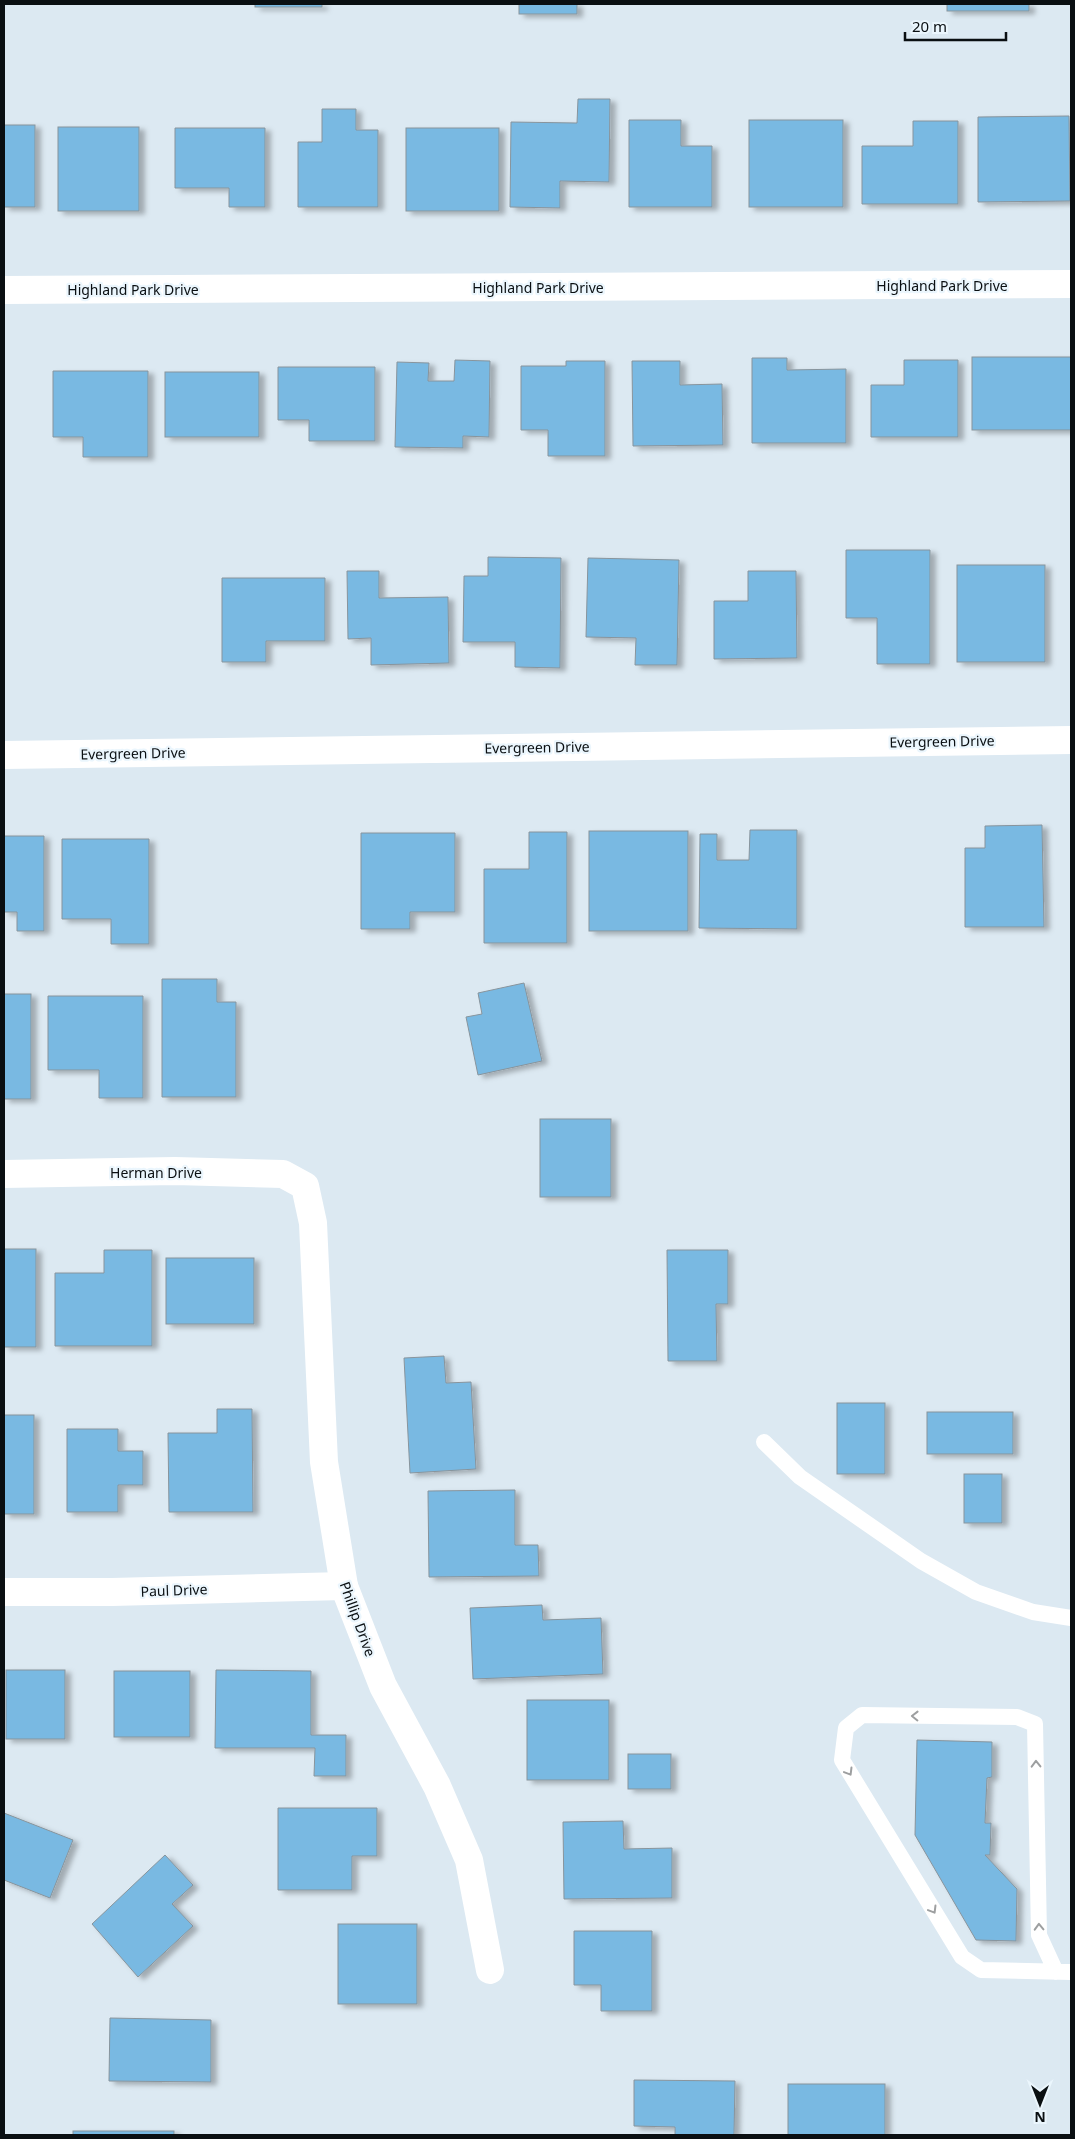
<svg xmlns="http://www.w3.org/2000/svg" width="1075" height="2139" font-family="'Noto Sans',sans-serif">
<defs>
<filter id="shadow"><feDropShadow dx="5.5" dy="3" stdDeviation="2.5" flood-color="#0004"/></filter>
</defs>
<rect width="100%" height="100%" fill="#dce9f2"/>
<!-- building -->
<g fill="#79b9e2" stroke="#88949c" filter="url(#shadow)">
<rect x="255" y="4" width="67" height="3"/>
<rect x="519" y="4" width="58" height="10"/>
<rect x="947" y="4" width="82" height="7"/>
<path d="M578,99h32l-1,83 -49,-1v27l-50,-1 1,-85 66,1z"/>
<path d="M322,109h34v21h22v77h-80v-65h24z"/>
<path d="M1069,116l1,85 -92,1v-85z"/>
<path d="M629,120h52v26h31v61h-83z"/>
<rect x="749" y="120" width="94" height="87"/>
<path d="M913,121h45v83h-96v-58h51z"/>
<rect x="4" y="125" width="31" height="82"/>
<rect x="58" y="127" width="81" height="84"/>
<path d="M175,128h90v79h-36v-19h-54z"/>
<rect x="406" y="128" width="93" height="83"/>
<rect x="972" y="357" width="99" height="73"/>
<path d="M752,358h35v12l59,-1v74h-94z"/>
<path d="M455,360l35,1 -1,76 -26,-1v12l-68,-1 2,-85 32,1 -1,18h26z"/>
<path d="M904,360h54v77h-87v-52h33z"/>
<path d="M566,361h39v95h-57v-26h-27v-64h45z"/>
<path d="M632,361h48v24l42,-1 1,61 -90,1z"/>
<path d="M278,367h97v74h-66v-21h-31z"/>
<path d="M53,371h95v86h-65v-20h-30z"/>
<rect x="165" y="372" width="94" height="65"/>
<path d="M846,550h84v114h-53v-46h-31z"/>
<path d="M488,557l73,1 -1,110 -45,-1v-25h-52l1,-66h24z"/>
<path d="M588,558l91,2 -2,105h-42l1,-27 -50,-1z"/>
<rect x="957" y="565" width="88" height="97"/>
<path d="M347,571h32v27l69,-1 1,66 -78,2v-27l-23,1z"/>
<path d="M748,571h48l1,87 -83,1v-58h34z"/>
<path d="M222,578h103v63h-59v21h-44z"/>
<path d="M1042,825l2,102h-79v-79h20v-22z"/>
<path d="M750,830h47v99l-98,-1 1,-94h17v26h32z"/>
<rect x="589" y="831" width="99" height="100"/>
<path d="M529,832h38v111h-83v-74h45z"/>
<path d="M361,833h94v79h-45v17h-49z"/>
<path d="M4,836h40v95h-27v-19h-13z"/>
<path d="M62,839h87v105h-38v-25h-49z"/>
<path d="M162,979h55v23h19v95h-74z"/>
<path d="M524,983l18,78 -64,14 -12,-58 16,-3 -4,-21z"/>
<rect x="4" y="994" width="27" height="105"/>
<path d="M48,996h95v102h-44v-28h-51z"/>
<rect x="540" y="1119" width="71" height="78"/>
<rect x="4" y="1249" width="32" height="98"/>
<path d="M104,1250h48v96h-97v-73h49z"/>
<path d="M667,1250h61v54h-12l1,57h-49z"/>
<rect x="166" y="1258" width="88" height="66"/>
<path d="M444,1356l2,27 25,-1 5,87 -66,4 -6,-115z"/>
<rect x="837" y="1403" width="48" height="71"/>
<path d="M217,1409h35l1,103h-84l-1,-79h49z"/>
<rect x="927" y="1412" width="86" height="42"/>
<rect x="4" y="1415" width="30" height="99"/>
<path d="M67,1429h51v22h25v34h-25v27h-51z"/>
<rect x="964" y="1474" width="38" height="49"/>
<path d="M515,1490v55h23l1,31 -110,1 -1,-86z"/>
<path d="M542,1605l1,15 58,-2 2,56 -130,5 -3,-71z"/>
<rect x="6" y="1670" width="59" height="69"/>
<path d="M216,1670l95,1v64h35v41h-32l1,-28h-100z"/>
<rect x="114" y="1671" width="76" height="66"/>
<rect x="527" y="1700" width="82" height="80"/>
<path d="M917,1740l75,2v35l-5,1 -2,45h6l-1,32h-5l32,34 -1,52 -40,-1 -61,-105z"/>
<rect x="628" y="1754" width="43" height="35"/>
<path d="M278,1808h99v48h-25v34h-74z"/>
<path d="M4,1813l69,27 -23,58 -46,-18z"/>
<path d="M623,1821l1,28 48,-1v50l-108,1 -1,-77z"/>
<path d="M165,1855l28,30 -21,19 21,22 -55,51 -46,-53z"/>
<rect x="338" y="1924" width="79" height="80"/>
<path d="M574,1931h78v80h-51v-26h-27z"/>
<path d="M110,2018l101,2v62l-102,-1z"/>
<path d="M634,2080l101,1 -1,54h-59v-8l-41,-1z"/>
<rect x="788" y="2084" width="97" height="51"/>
<rect x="73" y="2131" width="101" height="4"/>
</g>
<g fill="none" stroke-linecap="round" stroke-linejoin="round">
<!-- service -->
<g stroke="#fff" stroke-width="16">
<path d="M764,1442l36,35 121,84 55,31 57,20 38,6"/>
<path d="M1056,1972l-17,-37 -4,-211 -18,-7 -155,-2 -16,13 -4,32 120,197 19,13 90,2"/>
</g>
<!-- minor -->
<g stroke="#fff" stroke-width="28">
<path d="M4,290l1067,-6"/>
<path d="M4,755l1067,-15"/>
<path d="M4,1174l171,-3 108,3 22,12 8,37 11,239 20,124 39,100 54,100 32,74 21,110"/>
<path d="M4,1592h108l232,-6"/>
</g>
</g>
<!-- one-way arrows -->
<defs><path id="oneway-chevron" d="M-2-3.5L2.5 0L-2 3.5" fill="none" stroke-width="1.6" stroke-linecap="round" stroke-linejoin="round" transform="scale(1.25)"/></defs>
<g stroke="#9d9fa0">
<use href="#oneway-chevron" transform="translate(915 1716) rotate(-179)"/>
<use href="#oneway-chevron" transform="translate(1036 1764) rotate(-91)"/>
<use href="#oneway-chevron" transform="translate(849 1772) rotate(59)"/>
<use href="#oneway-chevron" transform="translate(933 1910) rotate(59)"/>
<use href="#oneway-chevron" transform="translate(1039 1927) rotate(-92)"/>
</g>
<g text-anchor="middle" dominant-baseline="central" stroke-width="4.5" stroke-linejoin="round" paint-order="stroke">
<!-- street labels -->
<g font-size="14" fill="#0a0f12" stroke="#ebf6fd">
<text x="942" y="285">Highland Park Drive</text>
<text x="538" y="287">Highland Park Drive</text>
<text x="133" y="289">Highland Park Drive</text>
<text transform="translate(942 741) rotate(-1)">Evergreen Drive</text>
<text transform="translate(537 747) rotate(-1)">Evergreen Drive</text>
<text transform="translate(133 753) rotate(-1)">Evergreen Drive</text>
<text x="156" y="1172">Herman Drive</text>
<text transform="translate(174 1590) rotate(-2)">Paul Drive</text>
<text transform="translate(358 1619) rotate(70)">Phillip Drive</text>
</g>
</g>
<!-- border -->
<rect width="1075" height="2139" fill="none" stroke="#0a0f12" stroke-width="10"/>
<!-- north arrow -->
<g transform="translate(1040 2104) rotate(180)" stroke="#ebf6fd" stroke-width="4" paint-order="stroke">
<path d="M0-4L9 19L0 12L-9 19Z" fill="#0a0f12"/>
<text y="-8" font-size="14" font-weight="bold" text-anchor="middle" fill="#0a0f12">N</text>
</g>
<!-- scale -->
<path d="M905 32v8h101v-8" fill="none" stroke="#0a0f12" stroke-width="2.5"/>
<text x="912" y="32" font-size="15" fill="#0a0f12" stroke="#ebf6fd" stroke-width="4" paint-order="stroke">20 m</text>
</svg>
